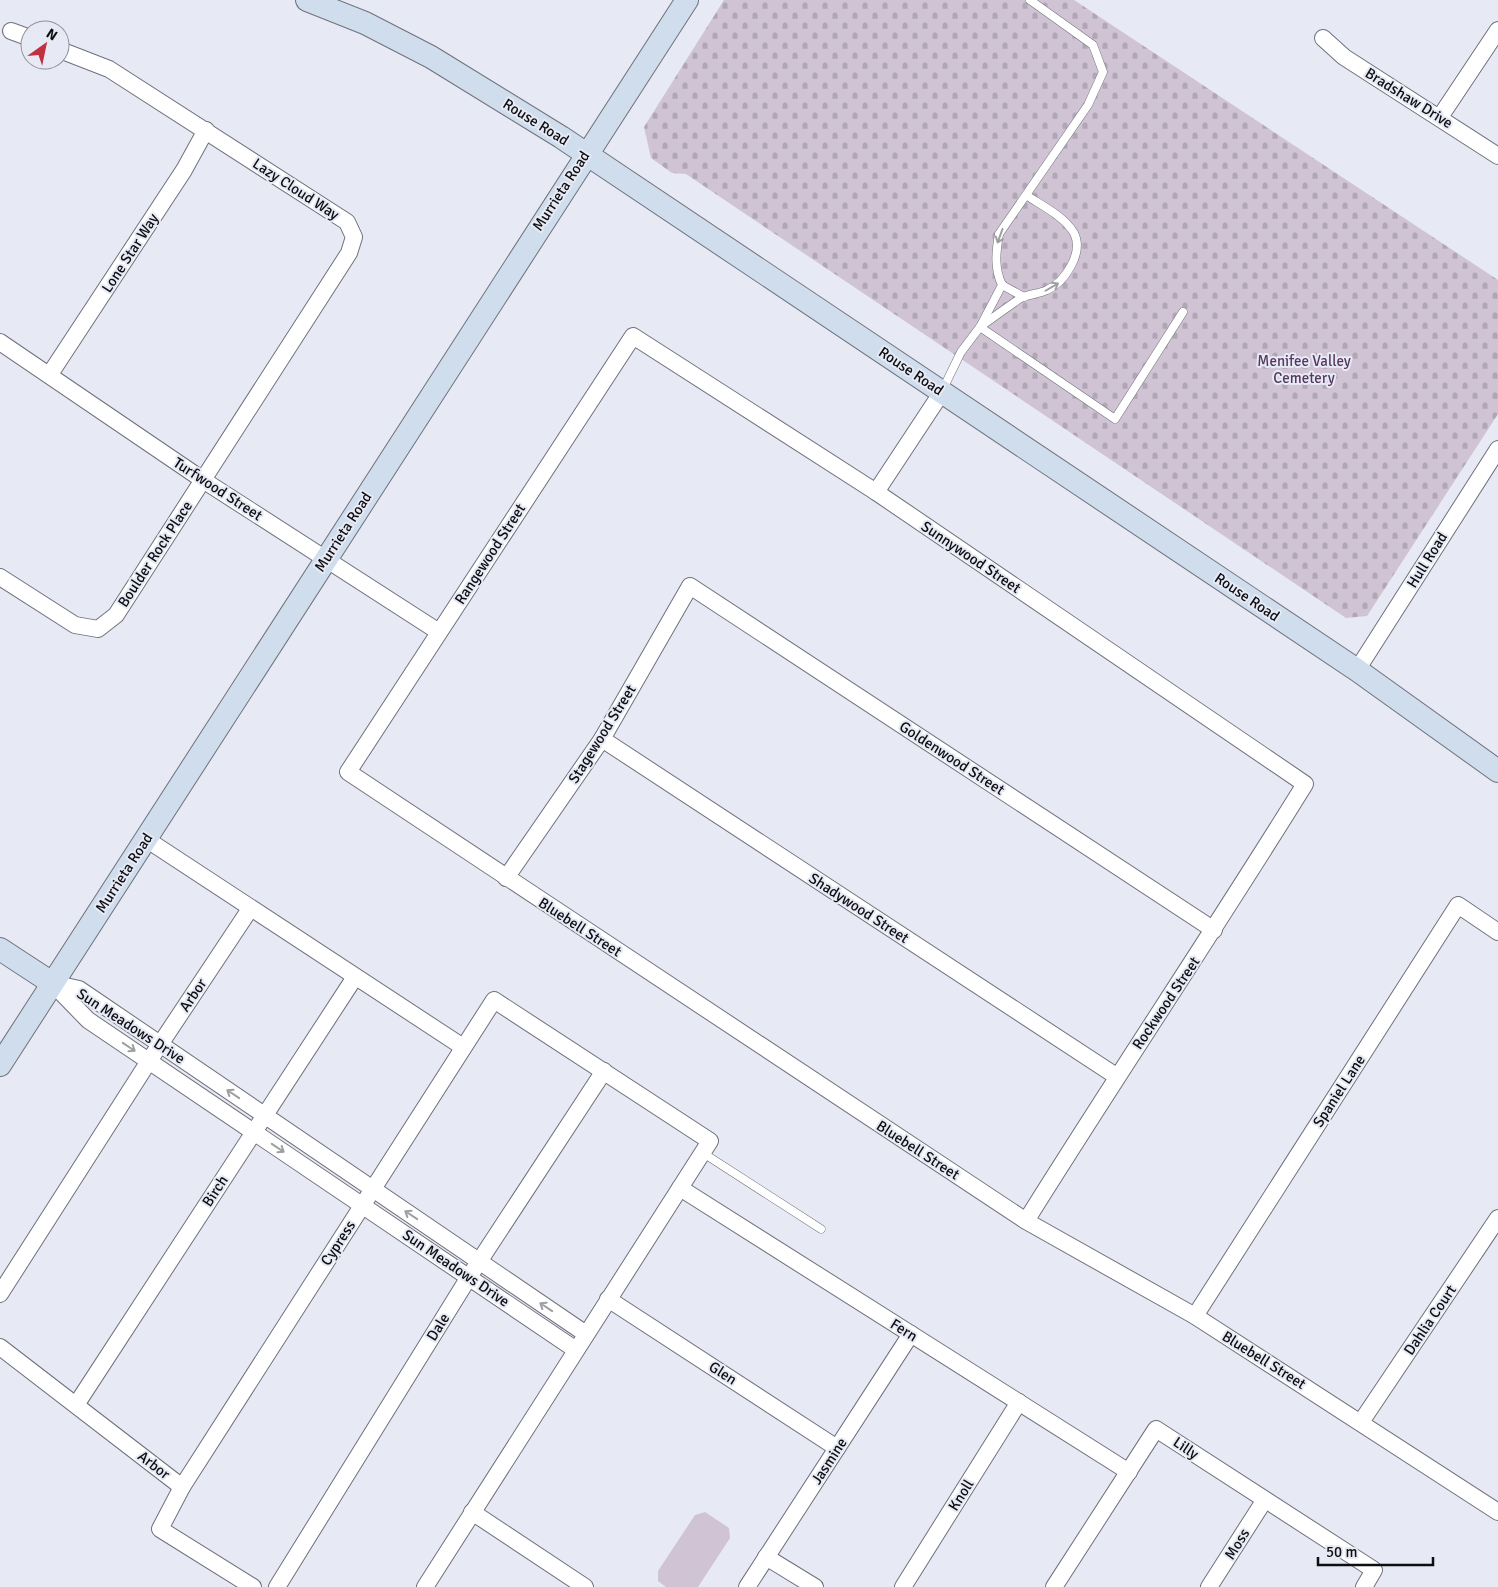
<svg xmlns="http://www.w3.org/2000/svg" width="1498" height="1587" font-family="Signika,sans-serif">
<defs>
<pattern id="cemetery-stones" width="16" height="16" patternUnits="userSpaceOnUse" patternTransform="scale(1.25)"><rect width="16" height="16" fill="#cfc3d4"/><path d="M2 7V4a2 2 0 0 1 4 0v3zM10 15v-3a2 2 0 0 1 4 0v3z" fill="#b1a6b5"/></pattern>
</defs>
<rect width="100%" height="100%" fill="#e7eaf5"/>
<!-- cemetery -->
<path fill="url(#cemetery-stones)" d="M724,0h350l424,280v134l-131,202 -21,2 -660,-444 -14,-1 -21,-15 -7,-31z"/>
<!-- garden -->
<path fill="#cfc3d4" d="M705,1512l24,16 1,10 -32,49h-32l-8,-6v-10l37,-56z"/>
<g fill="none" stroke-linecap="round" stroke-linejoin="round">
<!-- lane casing -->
<g stroke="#6f717b" stroke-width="9">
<g id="lane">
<path d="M1002,285l22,12"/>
<path d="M980,327l135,92 68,-107"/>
<path d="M980,327c14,-10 27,-20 41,-29 8,-4 18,-4 26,-8 18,-8 37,-37 27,-57 -10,-17 -33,-28 -48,-38"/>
<path d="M943,389l18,-37 19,-25 22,-42c-8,-17 -6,-33 -3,-51l89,-129 15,-33 -10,-27 -63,-45"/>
<path d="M703,1153l118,76"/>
</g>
</g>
<!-- street casing -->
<g stroke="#6f717b" stroke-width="18">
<g id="street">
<path d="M11,31l19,7"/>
<path d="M1323,38l21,19 154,99"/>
<path d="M1440,117l58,-87"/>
<path d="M0,342l203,138 236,152"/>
<path d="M50,374l134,-204 22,-40"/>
<path d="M876,492l66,-100"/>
<path d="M0,577l75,48 23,4 18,-14 233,-362 5,-16 -7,-15 -238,-153 -49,-19"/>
<path d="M1357,670l141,-221"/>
<path d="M602,739l514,337"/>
<path d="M146,839l317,208"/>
<path d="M506,878l96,-139 88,-153 524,344"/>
<path d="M52,983l27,6 507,345"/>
<path d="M52,983l36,37 488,330"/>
<path d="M680,1188l449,284"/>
<path d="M1026,1221c91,-146 188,-290 279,-437l-429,-292 -243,-156 -285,436 678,449 169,95 303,196"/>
<path d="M0,1294l149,-233 101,-152"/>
<path d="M608,1299l229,149"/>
<path d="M1195,1316l263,-411 40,27"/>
<path d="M0,1347l182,140 -22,42 93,58"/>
<path d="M76,1405l279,-428"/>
<path d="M1361,1422l137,-204"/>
<path d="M182,1487l312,-487 216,141 -285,446"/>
<path d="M472,1512l113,75"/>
<path d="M766,1557l49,30"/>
<path d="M277,1587l192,-310 135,-206"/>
<path d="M747,1587l164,-253"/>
<path d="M903,1587l116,-185"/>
<path d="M1054,1587l102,-158 218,141 -10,17"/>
<path d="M1209,1587l55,-86"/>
</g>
</g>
<!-- secondary casing -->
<g stroke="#6f717b" stroke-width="24">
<g id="secondary">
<path d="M307,0l58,23 66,34 130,80 796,533 141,101"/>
<path d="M0,949l52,34"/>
<path d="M0,1065l687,-1065"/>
</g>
</g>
<!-- lane -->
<use href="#lane" stroke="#fff" stroke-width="8"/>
<!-- street -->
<use href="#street" stroke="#fff" stroke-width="16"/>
<!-- secondary -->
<use href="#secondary" stroke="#cfdded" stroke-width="22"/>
</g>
<!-- one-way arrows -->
<defs><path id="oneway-shaft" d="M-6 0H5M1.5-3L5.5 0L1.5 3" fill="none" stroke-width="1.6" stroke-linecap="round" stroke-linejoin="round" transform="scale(1.25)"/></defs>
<g stroke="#9e9fa0">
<use href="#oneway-shaft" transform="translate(1000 236) rotate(110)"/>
<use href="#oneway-shaft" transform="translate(1052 287) rotate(-30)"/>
<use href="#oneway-shaft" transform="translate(129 1047) rotate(34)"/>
<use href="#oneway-shaft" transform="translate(233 1094) rotate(-146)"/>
<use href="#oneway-shaft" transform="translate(278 1148) rotate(34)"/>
<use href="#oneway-shaft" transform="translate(411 1215) rotate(-146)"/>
<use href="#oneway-shaft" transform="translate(546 1307) rotate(-146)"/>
</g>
<g text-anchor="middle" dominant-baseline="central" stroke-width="4" stroke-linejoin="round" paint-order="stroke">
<!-- street labels -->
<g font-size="15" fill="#0d0e11" stroke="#e7eaf5">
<text transform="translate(1409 98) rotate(32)">Bradshaw Drive</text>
<text transform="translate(536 122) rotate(32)">Rouse Road</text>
<text transform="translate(296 189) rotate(33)">Lazy Cloud Way</text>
<text transform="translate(561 191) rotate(-57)">Murrieta Road</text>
<text transform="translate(130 253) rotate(-57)">Lone Star Way</text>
<text transform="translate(911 371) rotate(34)">Rouse Road</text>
<text transform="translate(218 489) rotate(33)">Turfwood Street</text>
<text transform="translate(343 532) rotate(-57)">Murrieta Road</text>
<text transform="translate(155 554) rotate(-57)">Boulder Rock Place</text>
<text transform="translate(490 554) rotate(-57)">Rangewood Street</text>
<text transform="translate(971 557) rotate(34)">Sunnywood Street</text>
<text transform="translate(1427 560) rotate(-58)">Hull Road</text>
<text transform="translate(1247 597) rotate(34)">Rouse Road</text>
<text transform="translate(602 734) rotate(-58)">Stagewood Street</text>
<text transform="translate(952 758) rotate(33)">Goldenwood Street</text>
<text transform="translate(124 873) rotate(-57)">Murrieta Road</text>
<text transform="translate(859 908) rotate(33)">Shadywood Street</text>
<text transform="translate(580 927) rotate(33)">Bluebell Street</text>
<text transform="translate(193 995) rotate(-56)">Arbor</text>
<text transform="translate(1166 1003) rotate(-56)">Rockwood Street</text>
<text transform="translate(131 1026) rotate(33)">Sun Meadows Drive</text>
<text transform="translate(1339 1091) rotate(-57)">Spaniel Lane</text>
<text transform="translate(918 1150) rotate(33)">Bluebell Street</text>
<text transform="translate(215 1191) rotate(-57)">Birch</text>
<text transform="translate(338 1243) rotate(-57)">Cypress</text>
<text transform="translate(456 1268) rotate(34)">Sun Meadows Drive</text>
<text transform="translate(1430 1320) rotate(-56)">Dahlia Court</text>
<text transform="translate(438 1327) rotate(-58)">Dale</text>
<text transform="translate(904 1330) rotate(32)">Fern</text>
<text transform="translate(1264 1360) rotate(32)">Bluebell Street</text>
<text transform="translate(723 1373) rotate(33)">Glen</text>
<text transform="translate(1186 1448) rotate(34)">Lilly</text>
<text transform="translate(829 1461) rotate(-57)">Jasmine</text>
<text transform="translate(154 1465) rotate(38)">Arbor</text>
<text transform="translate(961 1495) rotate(-58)">Knoll</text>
<text transform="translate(1237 1544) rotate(-58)">Moss</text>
</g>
<!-- park labels -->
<g font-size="15" fill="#563960" stroke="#e7eaf5">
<text x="1304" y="361">Menifee Valley<tspan x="1304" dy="17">Cemetery</tspan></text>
</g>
</g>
<!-- north arrow -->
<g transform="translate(45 45) rotate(33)"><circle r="24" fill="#e7eaf5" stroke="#90929a"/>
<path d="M0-4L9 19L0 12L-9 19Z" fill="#c1313f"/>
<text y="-8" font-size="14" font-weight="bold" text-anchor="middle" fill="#0d0e11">N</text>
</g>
<!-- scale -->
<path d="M1318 1557v8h115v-8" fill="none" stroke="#0d0e11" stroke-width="2.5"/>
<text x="1326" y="1557" font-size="15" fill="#0d0e11" stroke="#e7eaf5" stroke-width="4" paint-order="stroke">50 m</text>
</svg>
